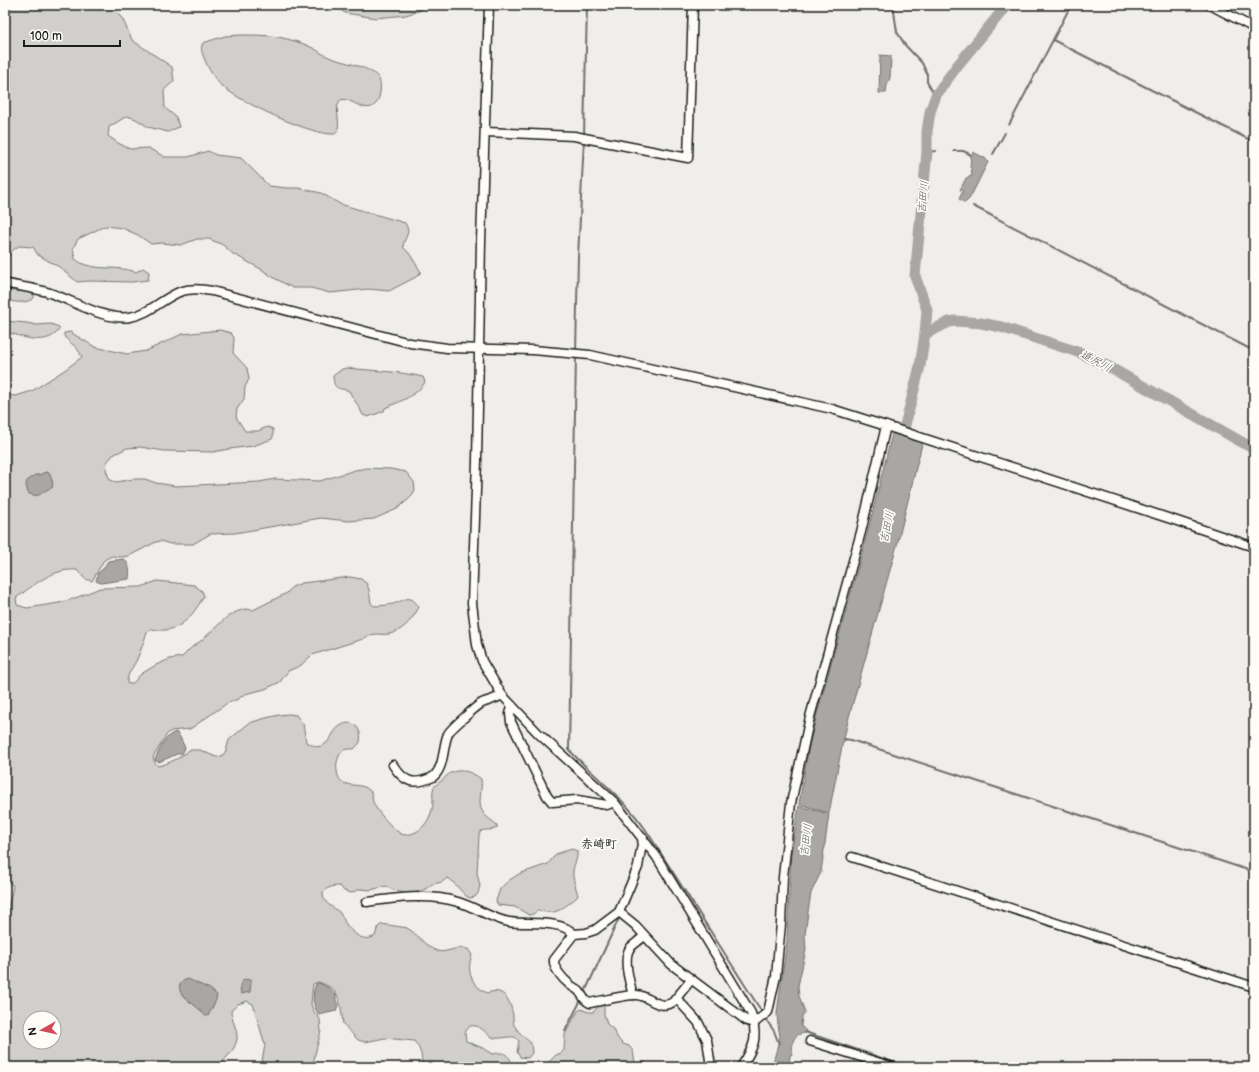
<svg xmlns="http://www.w3.org/2000/svg" width="1259" height="1072" font-family="'Balsamiq Sans','Klee One',sans-serif">
<rect width="100%" height="100%" fill="#f0eeea"/>
<filter id="ink" filterUnits="userSpaceOnUse"><feTurbulence type="fractalNoise" baseFrequency=".025" numOctaves="2"/><feDisplacementMap in="SourceGraphic" scale="8" xChannelSelector="R" yChannelSelector="G"/><feConvolveMatrix kernelMatrix="1 2 1 2 8 2 1 2 1" color-interpolation-filters="sRGB"/></filter>
<g filter="url(#ink)">
<!-- green -->
<g fill="#d0cfcc" stroke="#767674" fill-rule="evenodd">
<path d="M5,5h107l11,15 9,20 40,27 2,14 -10,9 1,18 11,9 3,10 -11,5 -20,-5 -12,-8 -9,-3 -18,11 -1,9 10,7 12,6 18,-1 17,9h23l20,-6 8,4 25,3 28,28 18,2h11l23,5 19,11 65,19c7,11 -1,13 -2,24l6,6 12,19 -5,5 -27,14 -21,-2 -38,4 -19,-5h-18l-19,-10 -13,-9 -28,-15 -10,-9 -14,-6h-12l-16,6 -19,-2 -11,1 -13,-9 -16,-7 -17,-2 -27,13 -5,9 2,11c3,2 7,5 11,6 16,5 34,1 50,7l7,-4 6,4 -1,8 -16,2 -44,-1 -11,1 -16,-14 -23,-13 -5,-8 -14,-1c-10,6 -11,9 -12,22l-2,1z"/>
<path d="M334,5h91l-4,5 -15,5 -30,3 -31,-5z"/>
<path d="M242,35c12,0 24,0 36,2 11,2 25,6 35,11 6,3 10,7 16,9 13,6 43,9 50,22 3,6 1,18 -2,23 -10,17 -32,-11 -38,0 -5,10 4,24 -4,32 -23,2 -95,-32 -113,-48 -8,-7 -14,-18 -18,-28 -2,-6 -4,-9 -1,-15l22,-7z"/>
<path d="M5,290l23,2 6,3v3c-9,6 -20,5 -29,1z"/>
<path d="M5,321l22,2 9,2 15,-1 8,3v3c-13,17 -37,7 -54,1z"/>
<path d="M220,330l11,3 3,5 -1,15 14,15 2,11 -4,8 -1,12 -7,10 -1,8 9,14h13l9,-4 6,2v8l-1,2 -19,7 -24,3 -16,3 -49,-1 -24,-4 -13,1 -14,7 -6,7 -1,8 4,10 7,2 16,-3h12l11,4 20,3 83,-4 16,-3 45,2 35,-11 12,-2 24,1 15,3 8,10 1,8 -5,8 -13,11 -23,10 -26,2 -27,-3 -86,15 -25,1 -17,10h-23l-9,-3 -5,1 -27,14 -8,1 -9,-1 -8,4 -12,21 -7,-2 -8,-9c-24,-2 -43,15 -61,28l1,7 10,3 32,-5 19,-6 22,-9 41,-1 16,-6 37,4 8,6 2,5c-12,21 -26,39 -52,33l-5,3c-3,9 -6,18 -10,27 -4,9 -10,14 -10,24l1,1 5,-1 8,-9 15,-9 14,-6 12,-2 10,-10 10,-7 25,-23 9,-5 9,-3 8,1 34,-17 5,-6 10,-4 48,-6 11,2 6,5 2,6 2,13 3,3c6,0 14,-1 19,-2 12,-3 16,-12 26,3 -5,10 -14,22 -26,26 -11,4 -17,-3 -30,6l-51,16 -12,11 -12,5 -8,11 -15,7 -20,5 -7,5 -12,5 -36,25 -19,2 -4,3 -14,23 2,6 3,3c10,-2 24,-9 31,-16h11l16,7 6,-1 4,-5 3,-11 20,-17 17,-5 13,-3 10,-1 7,1 7,9 3,18c5,2 10,6 15,4 9,-2 11,-15 19,-20 12,-8 23,2 20,16 -1,2 -4,5 -6,7 -5,0 -10,-1 -13,4 -4,5 -5,12 -4,18 2,21 24,9 33,20 3,3 2,7 3,11 3,9 20,27 28,32 5,2 10,0 15,-2 10,-5 17,-19 17,-30 0,-5 -1,-11 1,-15 2,-3 5,-4 7,-6 3,-2 6,-6 9,-8 12,-5 22,-1 31,6 2,12 -5,25 3,35 4,5 9,7 13,11v3c-5,3 -11,1 -16,3l-2,4 -2,38 3,13 -2,7 -3,4 -5,1 -4,-2 -16,-17 -3,-1c-6,6 -7,4 -14,6 -3,1 -5,4 -8,5 -14,8 -26,4 -39,-3l-15,4 -11,-1 -9,4 -7,-2 -4,-5c-7,0 -12,1 -17,6 -1,12 10,14 17,21 3,4 4,8 6,11 7,10 18,19 29,12l3,-9 4,-3c5,1 21,3 25,4 11,6 17,18 30,23 7,2 15,-2 22,-3 3,0 6,1 9,1l4,6c-6,16 -1,30 15,38 17,-6 23,7 26,22 0,3 0,7 1,10 4,7 11,13 17,18l1,10 -4,5 -8,-1 -3,-5 2,-11 -4,-4c-7,-1 -18,3 -23,0 -8,-4 -11,-13 -22,-11l-5,6 1,9 19,8 8,5c15,-4 15,4 23,13h-94c0,-11 -1,-18 -8,-26l-29,-3 -20,4 -7,-2 -15,-16c-3,-21 -1,-35 -25,-42l-5,2 -2,20 3,8 6,7 1,12 -6,23 -2,13h-52l4,-22 -12,-41 -6,-3 -9,3 -7,7c0,9 7,18 6,28 -2,12 -12,18 -17,28h-215v-148l8,-32v-2l-8,-5v-485l11,1 16,-5 34,-22 16,-12c-6,-13 -10,-11 -18,-21v-3l6,-1 25,15 32,7 19,-3 36,-17zM30,1018h24v24h-24z"/>
<path d="M347,368c26,3 51,3 76,9l2,5c-7,13 -26,20 -40,26l-1,3 -16,6 -5,-2c-4,-9 -10,-16 -14,-24 -11,-4 -15,0 -16,-15l9,-7z"/>
<path d="M572,849l5,2c1,10 -4,13 -4,22 -1,4 4,17 5,23 -4,4 -17,14 -21,15 -7,3 -14,0 -20,0l-4,3 -4,1 -14,-8 -17,-2 -2,-4 4,-12 8,-8 11,-7 29,-10 8,-10z"/>
<path d="M602,1002l2,2v10l3,10 5,4 7,12 4,4 6,2 4,5 2,12 3,1 4,-2 4,1 1,4h-103l12,-12 5,-2 3,-3 1,-16 13,-23 3,-2 7,3h5l5,-5v-3z"/>
</g>
<!-- water -->
<g fill="#a8a7a3" stroke="#706f6d">
<path d="M880,55l11,1 -1,22 -3,7 -1,8h-7z"/>
<path d="M973,152l12,6 3,4 -18,36 -5,5 -6,-4 4,-8 -3,-1 6,-12 6,-2 -1,-8 -1,-1 1,-11 -3,-2 4,1z"/>
<path d="M893,430l30,10 -26,105 -48,172 -5,21 2,1 -1,2h-2l-14,72 -30,-9 10,-58 8,-32 50,-179z"/>
<path d="M46,472l3,1c2,4 5,10 3,15 -11,2 -11,12 -24,5l-2,-8 1,-4 8,-6h4z"/>
<path d="M124,559c6,5 6,13 5,20l-28,4 -5,-2 2,-8 5,-4 5,-8z"/>
<path d="M176,732l4,5 5,11 -3,6h-5l-18,8 -3,-1 -1,-1c4,-10 10,-25 21,-28z"/>
<path d="M799,806l30,8 -8,58 -10,21 -3,19 -3,23 1,15 -8,36 1,10 6,16 -3,4 -1,10 5,5v2c-15,1 -13,10 -14,21l-2,2 -1,11h-17l8,-31 -2,-11 -1,-12 10,-72 4,-88z"/>
<path d="M188,979l22,10 7,6 -1,5 -8,16h-2c-5,-3 -7,-8 -12,-11 -2,-2 -6,-4 -8,-6 -8,-7 -10,-17 2,-20z"/>
<path d="M244,979l6,1 1,2 -1,10 -9,2 -1,-9z"/>
<path d="M319,983l10,5 7,7v6l2,4 -2,6 -17,4c-7,-10 -7,-20 -3,-31z"/>
</g>
<g fill="none" stroke-linecap="round" stroke-linejoin="round">
<!-- stream -->
<g stroke="#706f6d" stroke-width="2">
<path d="M893,5l4,27 8,13 17,18 5,11v8l9,15"/>
<path d="M1053,40l201,102"/>
<path d="M1009,125l62,-120"/>
<path d="M584,136l3,-131"/>
<path d="M954,151h9l7,3"/>
<path d="M927,152l9,-1"/>
<path d="M993,154l12,-21"/>
<path d="M973,206l281,145"/>
<path d="M576,352l2,-95 6,-117"/>
<path d="M576,356l-7,394c27,28 54,47 77,80l116,182"/>
<path d="M844,739l7,1 403,132"/>
<path d="M584,994l36,-78"/>
<path d="M767,1021l7,10 5,13"/>
<path d="M565,1031l16,-31"/>
<path d="M805,1032l103,35"/>
</g>
<!-- river -->
<g stroke="#a8a7a3" stroke-width="11">
<path d="M925,334l24,-12 7,-1 25,2 20,4 80,26 30,15 143,81"/>
<path d="M901,441l19,-75 5,-32 2,-24 -12,-34 12,-124v-20l3,-20 6,-17 21,-29 50,-61"/>
</g>
<!-- minor casing -->
<g stroke="#1c1c1c" stroke-width="11">
<g id="minor">
<path d="M489,5l-8,236 -4,220 -5,142 5,42 5,16 20,34 37,39 75,68 42,54 95,157c7,25 4,33 -10,54"/>
<path d="M1210,5l44,23"/>
<path d="M486,132l88,4 114,22 5,-153"/>
<path d="M5,283c14,4 30,5 45,10 24,8 55,28 80,24 20,-3 34,-20 52,-26 10,-3 20,-2 30,0l198,52 37,5 86,2 57,5 242,54 57,18 282,92 83,28"/>
<path d="M512,706l-2,8 1,8 36,74 5,6 25,-2 30,5 7,-3"/>
<path d="M393,765c11,17 20,21 40,12 12,-10 9,-29 15,-43 1,-4 30,-29 34,-31 7,-3 14,-4 20,-8"/>
<path d="M643,838l-5,29 -19,45 16,13 36,39 76,57 7,2"/>
<path d="M852,857l402,130"/>
<path d="M367,902c28,-4 63,-9 91,0 17,5 34,17 51,20 19,3 51,-3 65,12"/>
<path d="M619,912l-24,18 -9,3 -12,1 -20,26c-1,8 9,19 15,24 3,3 7,4 10,7 4,5 5,10 11,12 11,-2 37,-9 47,-8 12,1 23,16 36,7l18,-22"/>
<path d="M633,995c-3,-11 -11,-36 -3,-47 4,-4 10,-8 14,-12"/>
<path d="M676,998l22,24 9,18 4,27"/>
<path d="M754,1023l14,-11 8,-36 5,-52 2,-47 8,-74 19,-86 51,-185 25,-106"/>
<path d="M810,1041l83,26"/>
</g>
</g>
<!-- minor -->
<use href="#minor" stroke="#fdfcf7" stroke-width="8"/>
</g>
</g>
<g text-anchor="middle" dominant-baseline="central" stroke-width="3.5" stroke-linejoin="round" paint-order="stroke">
<!-- water labels -->
<g font-size="11" font-style="italic" fill="#5b5b59" stroke="#fdfcf7">
<text transform="translate(923 197) rotate(-85)">吉田川</text>
<text transform="translate(1096 361) rotate(28)">道尻川</text>
<text transform="translate(887 527) rotate(-79)">吉田川</text>
<text transform="translate(806 840) rotate(-83)">吉田川</text>
</g>
<!-- quarter labels -->
<g font-size="12" font-weight="bold" fill="#1c1c1c" stroke="#fdfcf7">
<text x="599" y="844">赤崎町</text>
</g>
</g>
<!-- margin -->
<rect width="1259" height="1072" fill="none" stroke="#fdfcf7" stroke-width="20"/>
<rect x="10" y="10" width="1239" height="1052" fill="none" stroke="#1c1c1c" stroke-width="1.5" filter="url(#ink)"/>
<!-- north arrow -->
<g transform="translate(42 1030) rotate(262)"><circle r="19" fill="#fdfcf7" stroke="#a3a29f"/>
<path d="M0-3L7 15L0 10L-7 15Z" fill="#d1495b"/>
<text y="-6" font-size="11" font-weight="bold" text-anchor="middle" fill="#1c1c1c">N</text>
</g>
<!-- scale -->
<path d="M24 40v6h96v-6" fill="none" stroke="#1c1c1c" stroke-width="2"/>
<text x="30" y="40" font-size="12" fill="#1c1c1c" stroke="#fdfcf7" stroke-width="3" paint-order="stroke">100 m</text>
</svg>
